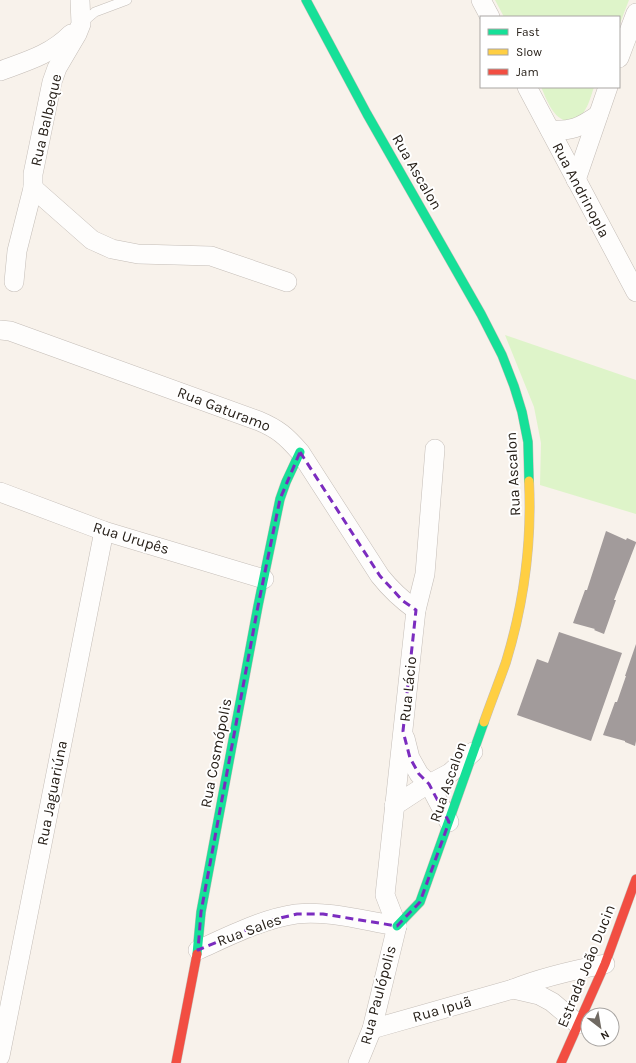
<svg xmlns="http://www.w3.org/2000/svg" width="636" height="1063" font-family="Karla,sans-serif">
<rect width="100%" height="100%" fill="#f8f2eb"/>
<!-- green -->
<g fill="#def4c9">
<path d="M495,0h134l-10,26v-9h-115z"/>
<path d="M541,87h53c-3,9 -6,21 -13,29 -2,3 -4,3 -8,4 -18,5 -26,-20 -32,-33z"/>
<path d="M505,335l131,45v134l-96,-29 1,-42 -7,-36z"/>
</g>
<!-- building -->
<g fill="#a29b9b">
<path d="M606,531l20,9 1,-2 9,4v1l-22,57h2l-12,34 -10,-4 1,-1 -22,-6 12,-33h2z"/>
<path d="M559,632l63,21 -31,88 -74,-26 20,-56 11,4z"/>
<path d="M636,644v97l-1,5 -10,-4v-1l-22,-6 12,-33h2l9,-26h-1z"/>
</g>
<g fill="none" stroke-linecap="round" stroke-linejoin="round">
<!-- lane casing -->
<g stroke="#c4bdb7" stroke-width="10">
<path id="lane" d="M82,23l13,-11 32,-12"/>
</g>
<!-- street casing -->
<g stroke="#c4bdb7" stroke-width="20">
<g id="street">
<path d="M481,0l9,17"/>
<path d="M619,58l17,-45"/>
<path d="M0,71c27,-10 50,-16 71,-37"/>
<path d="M527,87l109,205"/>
<path d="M550,130c22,1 29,-2 48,-15"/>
<path d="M576,180l32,-93"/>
<path d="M33,188l59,52 20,9 26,5 73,2 76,26"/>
<path d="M14,282l3,-31 16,-63v-14l19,-92 5,-14 20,-34 4,-10 -1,-24"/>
<path d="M0,330l10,1 249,90c19,8 27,15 41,31l80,124c11,14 22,24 36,34"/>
<path d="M0,492l104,39 160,48"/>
<path d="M405,738l5,20 9,16 10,10 20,38"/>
<path d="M394,806l26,-17 30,-16 23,-21"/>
<path d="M397,926l-12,-31 31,-285 9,-36 10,-125"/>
<path d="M198,950c31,-14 64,-31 98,-36 32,-4 69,7 101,12"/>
<path d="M513,989l26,6 13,7 26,22"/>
<path d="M372,1029l141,-40c29,-12 61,-19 92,-25"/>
<path d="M0,1056l104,-525"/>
<path d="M358,1063l14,-34 25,-103"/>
</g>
</g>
<!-- fast casing -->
<g stroke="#c4bdb7" stroke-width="10">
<g id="fast">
<path d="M306,0l61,114 114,200 21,41 12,31 8,26 6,30 1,39"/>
<path d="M397,926l23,-24 64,-180"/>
<path d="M197,954l4,-42 57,-306 22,-107 6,-17 14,-30"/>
</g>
</g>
<!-- slow casing -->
<g stroke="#c4bdb7" stroke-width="10">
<path id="slow" d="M484,722c7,-20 15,-40 22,-60 18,-59 26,-120 23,-181"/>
</g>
<!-- jam casing -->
<g stroke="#c4bdb7" stroke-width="10">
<g id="jam">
<path d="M176,1063l21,-109"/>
<path d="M561,1063l44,-99 31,-85"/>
</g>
</g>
<!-- lane -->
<use href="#lane" stroke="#fefdfc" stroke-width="9"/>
<!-- street -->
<use href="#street" stroke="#fefdfc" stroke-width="19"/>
<!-- fast -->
<use href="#fast" stroke="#16e098" stroke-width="9"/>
<!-- slow -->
<use href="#slow" stroke="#ffcf43" stroke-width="9"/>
<!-- jam -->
<use href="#jam" stroke="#f24e42" stroke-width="9"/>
</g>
<!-- marked area -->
<path fill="none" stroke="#7b2cbf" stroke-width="3" stroke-dasharray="8 5" stroke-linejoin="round" d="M300,452l80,124 23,25 13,9 -13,121 7,27 9,16 10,10 20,38 -29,80 -23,24 -74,-12h-26l-29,7 -70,29 3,-38 57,-306 22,-107z"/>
<g text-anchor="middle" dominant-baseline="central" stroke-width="4" stroke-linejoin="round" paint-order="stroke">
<!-- street labels -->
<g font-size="15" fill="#272019" stroke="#fff">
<text transform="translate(46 120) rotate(-77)">Rua Balbeque</text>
<text transform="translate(417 172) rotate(60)">Rua Ascalon</text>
<text transform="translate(581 190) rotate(62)">Rua Andrinopla</text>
<text transform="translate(224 409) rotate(21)">Rua Gaturamo</text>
<text transform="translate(513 474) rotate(-93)">Rua Ascalon</text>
<text transform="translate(131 538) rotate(17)">Rua Urupês</text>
<text transform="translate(408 689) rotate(-84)">Rua Lácio</text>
<text transform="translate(216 753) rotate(-79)">Rua Cosmópolis</text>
<text transform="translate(448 782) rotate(-71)">Rua Ascalon</text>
<text transform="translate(52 793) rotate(-79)">Rua Jaguariúna</text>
<text transform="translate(249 930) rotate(-20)">Rua Sales</text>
<text transform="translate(586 966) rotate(-68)">Estrada João Ducin</text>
<text transform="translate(378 995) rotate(-75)">Rua Paulópolis</text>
<text transform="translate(442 1009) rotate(-16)">Rua Ipuã</text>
</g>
</g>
<!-- legend -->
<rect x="480" y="16" width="140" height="72" fill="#ffffff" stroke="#a9a6a3"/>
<rect x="488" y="29" width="20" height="6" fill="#16e098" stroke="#a9a6a3"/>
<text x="516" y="36" font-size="12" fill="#272019">Fast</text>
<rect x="488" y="49" width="20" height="6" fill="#ffcf43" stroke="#a9a6a3"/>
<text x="516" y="56" font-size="12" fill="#272019">Slow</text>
<rect x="488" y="69" width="20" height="6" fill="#f24e42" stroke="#a9a6a3"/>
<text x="516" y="76" font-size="12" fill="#272019">Jam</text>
<!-- north arrow -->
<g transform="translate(600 1027) rotate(149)"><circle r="19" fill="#ffffff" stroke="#a9a6a3"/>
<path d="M0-3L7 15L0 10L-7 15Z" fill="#706a62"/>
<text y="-6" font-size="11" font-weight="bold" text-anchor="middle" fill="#272019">N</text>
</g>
</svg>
